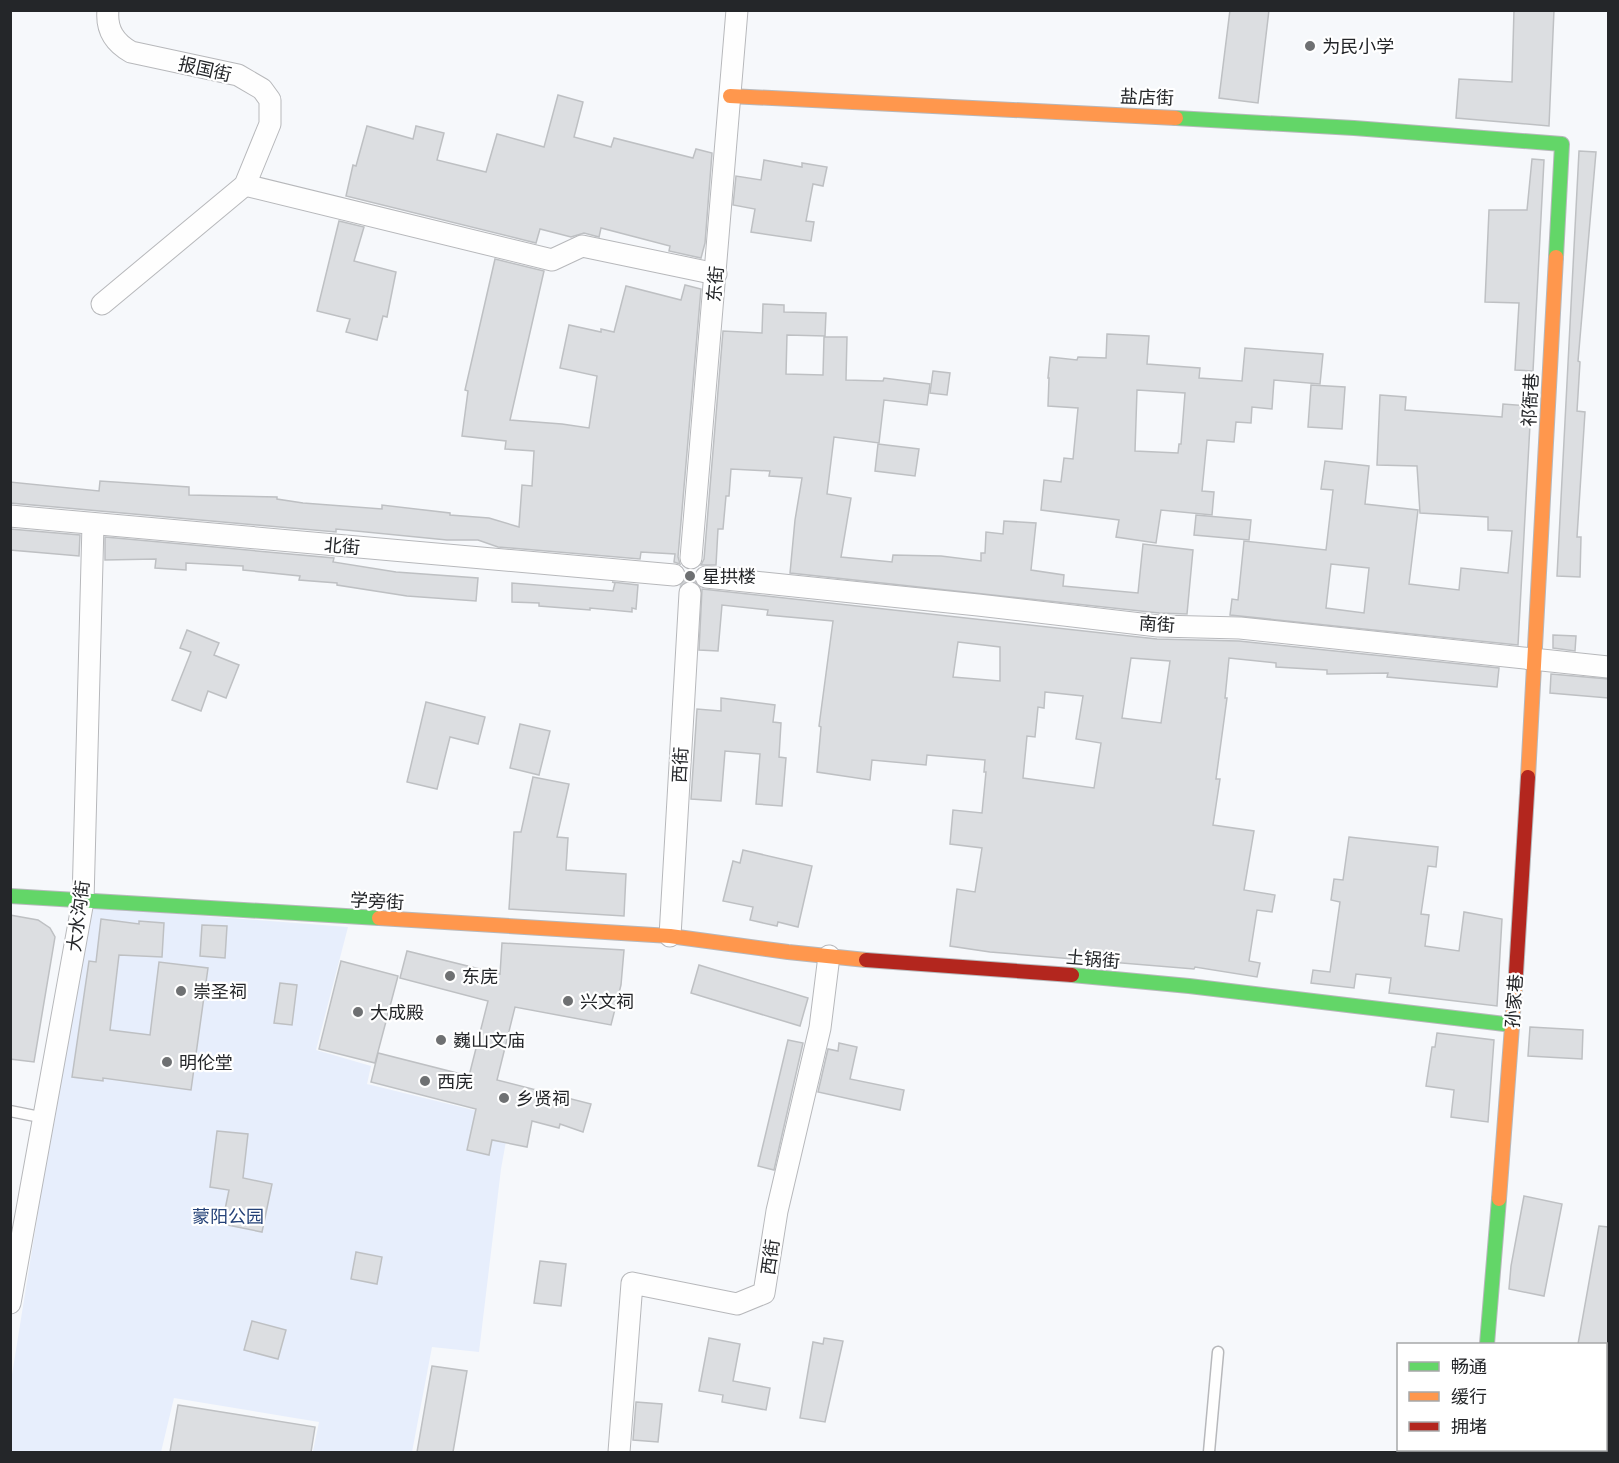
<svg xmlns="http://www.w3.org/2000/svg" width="1619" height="1463" font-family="'Titillium Web','Noto Sans SC',sans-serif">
<rect width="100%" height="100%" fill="#f6f8fb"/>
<!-- green -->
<path fill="#e7eefc" d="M87,907l261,20 -32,123 55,16 -4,18 143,35 -9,50 -22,183 -47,-5 -20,105h-91l-8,-1 6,-29 -145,-24 -13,54h-150v-71z"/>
<!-- building -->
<g fill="#dcdee1" stroke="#bec0c3" stroke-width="1.5" fill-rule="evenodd">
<path d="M1230,10h39l-11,93 -39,-5z"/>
<path d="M1514,10h40l-5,116 -93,-8 3,-39 53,3z"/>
<path d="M558,95l25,7 -9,35 37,10 3,-9 79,20 3,-9 16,4 -7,90 -4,15 -32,-7 1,-5 -69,-18 -2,9 -15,-4 -13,4 -31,-8 -4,14 -190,-47 7,-31 3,1 11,-40 46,13 3,-13 28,7 -7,27 49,12 11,-38 47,13z"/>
<path d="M1579,151l17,1 -18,209 2,1 -3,49 8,1 -8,125h4l-1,40 -23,-1z"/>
<path d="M1532,159l12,1 -11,211 -18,-1 4,-67 -34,-1 4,-92h38z"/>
<path d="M764,160l38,7v-4l25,4 -4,19 -10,-2 -7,37 8,1 -3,19 -60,-9 4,-23 -22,-4 3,-29 25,4z"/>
<path d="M339,221l25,6 -10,34 42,11 -9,45 -4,-1 -6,24 -31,-8 4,-13 -33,-8z"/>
<path d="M495,259l49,12 -34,149 52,4 27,4 8,-52 -37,-8 9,-43 32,7v-3l13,3 12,-46 55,14 4,-15 16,4 -23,268 2,7 -6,-2 1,-8 -34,-2 -1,7 -142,-12 -20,-7h-31l-111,-11v3l-326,-29v-21l89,9 1,-10 89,6v8l88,2v2l26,4 79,6v-4l68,8v2l39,3 30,9 3,-42 10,1 2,-35 -29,-2 1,-8 -44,-5 6,-45 -3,-1z"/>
<path d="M763,304l21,1v7l42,1 -1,23 -38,-1 -1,39 37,1 1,-38h23l-1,43 37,1 1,-3 46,6 -3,21 -43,-5 -5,43 -45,-6 -7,57 24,4 -10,59 51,5 1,-7 48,1 40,5v-8h4l1,-21 17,2 1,-13 32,2 -5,47 33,5 -1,11 75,7 5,-49 50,6 -6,64 -28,-1 -369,-40 5,-53 7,-42 -33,-2 1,-5 -39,-2 -2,27h-3l-3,33h-5l-2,36h-15l3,-6 19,-228 39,2z"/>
<path d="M1107,334l42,2 -2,28 53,4 -1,10 43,3 3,-33 78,6 -3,30 -46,-4 -2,29 -20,-2 -1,16 -15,-1 -2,20 -27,-2 -5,51 12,1 -2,23 -51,-5 -5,33 -40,-6 3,-17 -78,-10 3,-30 17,2 3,-24 9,1 5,-51 -30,-2 1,-28h-1l2,-21 27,3 1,-3 28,1zM1137,390l48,3 -4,51h-2l-1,9 -43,-2z"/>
<path d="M933,371l17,2 -3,22 -17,-2z"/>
<path d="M1311,385l34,2 -3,42 -34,-2z"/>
<path d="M1380,395l26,2 -1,13 97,7 1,-13 28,2 -13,239 -288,-30 2,-16 6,1 6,-59 82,9 7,-60 -12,-1 4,-28 44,5 -4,38 53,6 -9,74 50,6 2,-22 47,5 4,-42 -24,-1v-13l-68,-4 -3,-47 -40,-1zM1331,564l38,4 -5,45 -38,-5z"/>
<path d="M878,444l41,5 -4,27 -40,-5z"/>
<path d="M1196,515l55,5 -2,20 -55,-5z"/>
<path d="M10,529l70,6 -1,21 -69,-6z"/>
<path d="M105,537l229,21 -1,4 63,10 82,6 -2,23 -69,-5 -70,-11v-2l-38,-3 1,-4 -57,-6v-4l-57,-3v7l-31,-2 1,-9 -51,1z"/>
<path d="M612,582l26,3 -2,24 -4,-1v4l-42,-4v2l-51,-4v-3l-27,-1v-19l101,8 2,-8z"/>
<path d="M702,589l455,50 82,2 260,27 -2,19 -110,-10 1,-4 -61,1v-4l-51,-3v-4l-47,-5 -4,40h2l-11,81h4l-7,46 41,6 -10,59 31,5 -3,17 -15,-2 -8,51 11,2 -3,14 -62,-10 -1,2 -204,-17 -40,-6 7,-57 18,3 7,-44 -32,-4 3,-34 29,3 4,-41h-2l1,-12 -58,-5 -1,10 -54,-5 -2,20 -53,-8 4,-45 -2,-1 14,-105 -66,-6 1,-5 -46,-5 -4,46 -19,-1zM958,642l42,5v34l-47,-4zM1131,658l39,3 -9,62 -39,-5zM1045,692l38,4 -7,43 25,4 -7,45 -71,-10 4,-42 8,1 3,-30 6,1z"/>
<path d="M187,630l32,13 -5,12 25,10 -13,33 -18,-7 -7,20 -29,-11 19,-48 -11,-4z"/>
<path d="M1553,635l23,1 -1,15 -22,-3z"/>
<path d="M1551,674l57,5v19l-58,-5z"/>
<path d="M721,698l54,7 -2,17 8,1 -2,34 7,1 -4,48 -26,-2 4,-50 -35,-3 -4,50 -30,-2 6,-90 24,2z"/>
<path d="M426,702l59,15 -7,27 -28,-7 -13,52 -30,-7z"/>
<path d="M520,724l30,7 -11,44 -29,-7z"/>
<path d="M533,777l36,7 -12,53 11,1 -2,32 60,4 -2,42 -115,-7 5,-77h7z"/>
<path d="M1349,837l89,10 -2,20 -8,-1 -7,48 8,1 -4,31 34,5 5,-39 38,7 -5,87 -108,-13 2,-15 -35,-4 -2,14 -43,-5 2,-13 17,2 10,-70 -9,-2 3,-21 9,1z"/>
<path d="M743,850l69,16 -14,61 -20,-5 -1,4 -27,-6 3,-13 -30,-6 10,-40 7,2z"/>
<path d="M10,915l28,5 12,8 5,9 -21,125 -24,-3z"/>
<path d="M101,919l38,5v-3l25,2 -2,34 -43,-2 -9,75 40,5 9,-73 49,6 -17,122 -88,-12v3l-31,-4 17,-116 7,1z"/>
<path d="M202,925l25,1 -2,32 -25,-2z"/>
<path d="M502,943l122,7 -3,35 -10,40 -96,-18 -18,73 94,24 -8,28 -23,-8 -1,4 -27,-7 -5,26 -35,-7 -3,15 -22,-5 9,-41 -105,-27 7,-29 91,23 19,-75 -88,-23 7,-27 93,23z"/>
<path d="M341,961l57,15 -23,87 -56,-14z"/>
<path d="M699,965l109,33 -8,28 -109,-33z"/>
<path d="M280,983l17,2 -5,40 -18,-2z"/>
<path d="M1530,1027l53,3 -1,29 -54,-3z"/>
<path d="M1437,1033l57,7 -6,82 -37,-5 3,-27 -28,-4 6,-39h3z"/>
<path d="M788,1040l15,3 -29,127 -16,-4z"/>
<path d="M839,1043l18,4 -7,32 54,11 -4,20 -82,-18 10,-43 10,2z"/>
<path d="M217,1131l31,3 -5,44 29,6 -10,48 -40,-8 7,-34 -19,-3z"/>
<path d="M1524,1196l38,8 -18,92 -35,-7 2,-23z"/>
<path d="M1599,1226l9,1v117h-30z"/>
<path d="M356,1252l26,5 -5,27 -26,-5z"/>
<path d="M540,1261l26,3 -5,42 -27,-3z"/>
<path d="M252,1321l34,9 -8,29 -34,-9z"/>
<path d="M709,1338l31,6 -7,37 37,7 -4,22 -44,-8 1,-7 -24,-4z"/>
<path d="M824,1338l19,3 -18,81 -25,-4 13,-76 10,2z"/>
<path d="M432,1366l35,5 -14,81h-36z"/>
<path d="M636,1402l26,2 -4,38 -25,-2z"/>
<path d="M178,1405l137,22 -4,25h-141z"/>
</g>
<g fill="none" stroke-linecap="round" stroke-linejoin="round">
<!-- street-tunnel -->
<path stroke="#ccced1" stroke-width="21" stroke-dasharray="21 10" stroke-linecap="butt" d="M690,593l1,-35"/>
<!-- lane casing -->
<g stroke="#b7b8bb" stroke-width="13">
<g id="lane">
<path d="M10,1111l35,7"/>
<path d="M1209,1452l9,-100"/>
</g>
</g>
<!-- street casing -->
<g stroke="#b7b8bb" stroke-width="23">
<g id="street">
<path d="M245,185l307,75 30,-14 134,28"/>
<path d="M102,304l143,-119 25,-61v-24l-8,-11 -24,-14 -107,-23c-16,-9 -25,-22 -23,-42"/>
<path d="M10,516l664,59"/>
<path d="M691,558l46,-548"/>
<path d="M706,577l272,28 180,21 82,2 368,39"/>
<path d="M670,936l20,-343"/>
<path d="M10,1303l73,-402 10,-377"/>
<path d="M619,1452l13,-169 105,21 27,-11 13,-82 43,-183 9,-72"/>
<path d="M1479,1452v-2"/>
</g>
</g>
<!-- fast casing -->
<g stroke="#b7b8bb" stroke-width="16">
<g id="fast">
<path d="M1176,118l178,10 208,16 -6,113"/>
<path d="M10,896l369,22"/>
<path d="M1072,975l117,11 324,39"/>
<path d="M1487,1344l12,-145"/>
</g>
</g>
<!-- slow casing -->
<g stroke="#b7b8bb" stroke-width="16">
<g id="slow">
<path d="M730,96l446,22"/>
<path d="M1528,777l28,-520"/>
<path d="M379,918l291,18 118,16 78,8"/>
<path d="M1499,1199l17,-226"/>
</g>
</g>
<!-- jam casing -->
<g stroke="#b7b8bb" stroke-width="16">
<g id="jam">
<path d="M866,960l206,15"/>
<path d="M1516,973l12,-196"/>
</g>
</g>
<!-- lane -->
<use href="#lane" stroke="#fefefe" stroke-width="10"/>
<!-- street -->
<use href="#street" stroke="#fefefe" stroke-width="21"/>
<!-- fast -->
<use href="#fast" stroke="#63d668" stroke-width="14"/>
<!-- slow -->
<use href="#slow" stroke="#ff974d" stroke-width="14"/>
<!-- jam -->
<use href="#jam" stroke="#b3261e" stroke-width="14"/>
</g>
<!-- markers -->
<g fill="#6e7072" stroke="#fff" stroke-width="2">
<circle cx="1310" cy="46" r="6"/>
<circle cx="690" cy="576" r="6"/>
<circle cx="450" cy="976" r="6"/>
<circle cx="181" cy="991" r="6"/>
<circle cx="568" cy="1001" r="6"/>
<circle cx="358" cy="1012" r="6"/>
<circle cx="441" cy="1040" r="6"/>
<circle cx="167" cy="1062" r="6"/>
<circle cx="425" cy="1081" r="6"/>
<circle cx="504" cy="1098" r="6"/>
</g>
<g text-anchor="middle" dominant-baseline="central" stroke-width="4.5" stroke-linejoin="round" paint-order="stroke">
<!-- poi labels -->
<g font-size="18" fill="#242629" stroke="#fff" text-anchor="start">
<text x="1322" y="46">为民小学</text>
<text x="702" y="576">星拱楼</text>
<text x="462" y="976">东庑</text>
<text x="193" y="991">崇圣祠</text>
<text x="580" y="1001">兴文祠</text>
<text x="370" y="1012">大成殿</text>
<text x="453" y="1040">巍山文庙</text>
<text x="179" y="1062">明伦堂</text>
<text x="437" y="1081">西庑</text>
<text x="516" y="1098">乡贤祠</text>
</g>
<!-- street labels -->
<g font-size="18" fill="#242629" stroke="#fff">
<text transform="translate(205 69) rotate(13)">报国街</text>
<text transform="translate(1147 97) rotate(2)">盐店街</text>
<text transform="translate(715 284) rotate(-85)">东街</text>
<text transform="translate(1530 400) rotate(-87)">祁衙巷</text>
<text transform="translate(342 546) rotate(5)">北街</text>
<text transform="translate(1157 624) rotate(4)">南街</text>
<text transform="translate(680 765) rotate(-87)">西街</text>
<text transform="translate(377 901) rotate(3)">学旁街</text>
<text transform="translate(78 916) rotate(-83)">大水沟街</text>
<text transform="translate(1093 959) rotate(5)">土锅街</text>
<text transform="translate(1514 1001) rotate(-86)">孙家巷</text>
<text transform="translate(770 1257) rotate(-82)">西街</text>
</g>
<!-- park labels -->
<g font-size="18" fill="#254278" stroke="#fff">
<text x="228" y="1216">蒙阳公园</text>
</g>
</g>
<!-- border -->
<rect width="1619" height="1463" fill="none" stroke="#242629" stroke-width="24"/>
<!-- legend -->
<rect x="1397" y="1343" width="210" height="108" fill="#ffffff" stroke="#a7a8a9" stroke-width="1.5"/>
<rect x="1409" y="1362" width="30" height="9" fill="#63d668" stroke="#a7a8a9" stroke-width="1.5"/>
<text x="1451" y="1373" font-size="18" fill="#242629">畅通</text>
<rect x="1409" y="1392" width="30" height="9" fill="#ff974d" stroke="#a7a8a9" stroke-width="1.5"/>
<text x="1451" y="1403" font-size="18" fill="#242629">缓行</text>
<rect x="1409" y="1422" width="30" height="9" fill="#b3261e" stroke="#a7a8a9" stroke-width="1.5"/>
<text x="1451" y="1433" font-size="18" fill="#242629">拥堵</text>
</svg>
